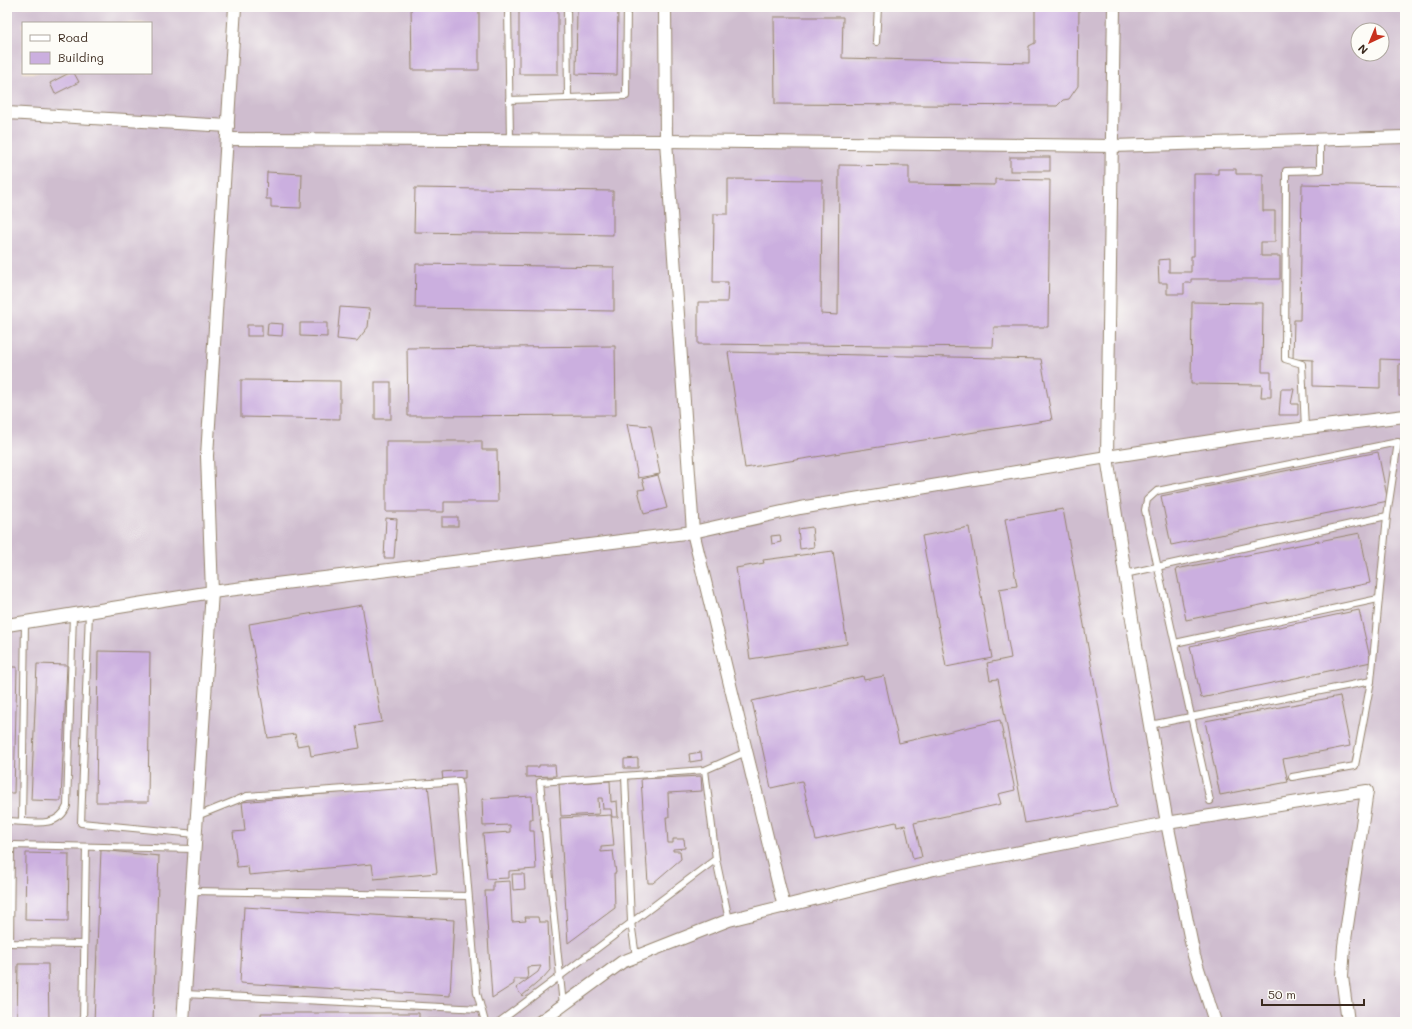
<svg xmlns="http://www.w3.org/2000/svg" width="1412" height="1029" font-family="Mali,sans-serif">
<rect width="100%" height="100%" fill="#fdfcf7"/>
<filter id="ink" filterUnits="userSpaceOnUse"><feTurbulence type="fractalNoise" baseFrequency=".025" numOctaves="2"/><feDisplacementMap in="SourceGraphic" scale="8" xChannelSelector="R" yChannelSelector="G"/><feConvolveMatrix kernelMatrix="1 2 1 2 8 2 1 2 1" color-interpolation-filters="sRGB"/></filter>
<filter id="wash" filterUnits="userSpaceOnUse"><feTurbulence type="fractalNoise" baseFrequency=".012" numOctaves="4" result="noise"/><feDisplacementMap in="SourceGraphic" scale="16" xChannelSelector="R" yChannelSelector="G"/><feGaussianBlur stdDeviation="0.9" result="paint"/><feColorMatrix in="noise" values="0 0 0 0 0 0 0 0 0 0 0 0 0 0 0 0 0 1.4 0 .05"/><feComposite in="paint" operator="in"/></filter>
<g filter="url(#wash)">
<rect width="100%" height="100%" fill="#efdebc"/>
<!-- industrial -->
<path fill="#cfbdcf" fill-rule="evenodd" d="M7,7h1398v1015h-1398zM23,23h128v50h-128zM1358,30h24v24h-24z"/>
<g id="blocks">
<!-- building -->
<g fill="#cbafdf">
<path d="M411,7h68v63h-67z"/>
<rect x="519" y="7" width="39" height="67"/>
<path d="M577,7h41l-1,68 -41,-1z"/>
<path d="M1035,7h44l-1,79 -9,13 -6,1 -6,6 -282,-2 -1,-87h69l-1,41 187,5v-17l6,-3z"/>
<path d="M69,73h5l5,9 -24,12 -5,-11z"/>
<rect x="1010" y="157" width="40" height="14"/>
<path d="M839,165l70,1v18l86,1v-6l55,1 -2,147h-54l-1,20 -295,-3v-42h29l1,-20h-15l1,-68h14v-35l94,1 -1,134 17,1z"/>
<path d="M1218,169h18v5h27v37h12v31h-14v14h19v23h-89v4h-7v11h-17v-11h-8l-1,-23 11,-1v13h22v-16h3v-82h24z"/>
<path d="M267,172l35,2 -1,34 -30,-1v-8h-5z"/>
<path d="M1302,184l103,2v174l-25,-1v29l-67,-2v-26l-20,-1 1,-39h6z"/>
<path d="M415,188l198,3v44l-199,-3z"/>
<path d="M416,264l198,3v44l-199,-3z"/>
<path d="M1192,302l71,1 -1,69h9v25h-10l1,-12 -71,-1z"/>
<path d="M340,307l30,2 -2,18 -11,14 -20,-2z"/>
<path d="M268,323l15,1 -1,12 -15,-1z"/>
<path d="M300,323h27v14l-27,-1z"/>
<rect x="247" y="325" width="15" height="11"/>
<path d="M615,346l1,69 -208,1 -1,-68z"/>
<path d="M728,352l313,7 11,61 -307,48z"/>
<rect x="1399" y="364" width="6" height="32"/>
<path d="M241,380l99,1v38l-99,-2z"/>
<rect x="375" y="382" width="16" height="37"/>
<path d="M1281,389h13l-3,15h7v11h-19z"/>
<path d="M627,424l24,2 9,48 -22,4z"/>
<path d="M386,441h96v9h15l1,52h-54v10h-58z"/>
<path d="M1378,452l10,49 -217,44 -10,-49z"/>
<path d="M658,475l9,33 -23,6 -6,-24 7,-1 -3,-10z"/>
<path d="M1063,509l54,298 -92,16 -27,-144 -8,1 -3,-17 24,-5 -12,-69 18,-3 -12,-67z"/>
<rect x="442" y="517" width="16" height="9"/>
<path d="M386,518l11,1 -3,39h-10z"/>
<path d="M812,527l2,20 -14,2 -2,-20z"/>
<path d="M969,527l23,131 -46,9 -24,-131z"/>
<path d="M1360,533l10,50 -184,37 -10,-51z"/>
<path d="M780,535l1,7 -9,2 -1,-8z"/>
<path d="M833,551l14,93 -97,15 -14,-91 28,-5 -1,-3z"/>
<path d="M362,605l20,117 -26,4 4,22 -49,8 -2,-12 -12,2 -2,-12 -27,4 -19,-114z"/>
<path d="M1359,610l12,52 -170,36 -11,-52z"/>
<path d="M98,651l52,1 -2,150h-52z"/>
<path d="M37,664l30,1 -6,136 -30,-1z"/>
<path d="M7,667h10l-3,126h-7z"/>
<path d="M863,676l1,4 20,-4 15,67 101,-23 15,70 -17,4 3,10 -87,19 8,34 -9,2 -8,-34 -8,2 -1,-5 -80,18 -14,-59 -31,7 -19,-87z"/>
<path d="M1340,696l10,50 -67,13 5,23 -68,13 -15,-74z"/>
<path d="M701,752l1,8 -12,2 -1,-8z"/>
<path d="M638,758v10h-14v-9z"/>
<path d="M539,765h16l1,11 -30,1v-10h13z"/>
<path d="M465,770v8l-22,2 -1,-8z"/>
<path d="M701,776l1,15 -34,2 1,24h-3l2,26h5v-4h11l1,9 -12,1v2h7l1,8 -28,24h-5l-7,-104z"/>
<path d="M610,781l1,21 6,-1 1,16h-6l-1,-8h-8l-1,-11h-4l1,16 -38,2 -2,-32z"/>
<path d="M428,784l9,89 -63,6 -2,-15 -123,11 -1,-9 -11,1 -4,-35 12,-1 -3,-29z"/>
<path d="M532,796l1,23h-3v12h4l2,38 -27,2v7l-22,1 -4,-45 27,-2v-7l-27,1 -1,-27z"/>
<path d="M611,815l3,31 -13,1v5l12,-1 3,22h-2l1,35 -47,35 -8,-125z"/>
<path d="M101,850l58,6 -6,166h-59z"/>
<path d="M26,853l43,1 -1,67 -43,-1z"/>
<path d="M512,874h12l1,15 -12,1z"/>
<path d="M510,881l2,41 14,-1 -1,-4h13l1,5h9l2,48 -7,8 -21,18 -6,-8 22,-16 3,-6 -14,1 1,12h-14v5l-22,14 -7,-107h8v-9z"/>
<path d="M244,907l210,13 -4,76 -210,-13z"/>
<path d="M18,964h30l1,58h-32z"/>
<path d="M261,1013h158v6l59,1v2h-217z"/>
</g>
</g>
</g>
<g filter="url(#ink)">
<use href="#blocks" fill-opacity="0" stroke="#95846d" stroke-width="1"/>
<g fill="none" stroke-linecap="round" stroke-linejoin="round">
<!-- service casing -->
<g stroke="#95846d" stroke-width="8">
<g id="service">
<path d="M508,7l2,133"/>
<path d="M567,7l1,91"/>
<path d="M876,42l2,-35"/>
<path d="M509,100l117,-4 1,-89"/>
<path d="M1305,429l-3,-65 -17,-5 1,-188 34,-1v-30"/>
<path d="M1125,574l262,-58"/>
<path d="M89,612l-8,211 115,11"/>
<path d="M1175,643l203,-44"/>
<path d="M1150,725l221,-44"/>
<path d="M625,776l6,146 5,35"/>
<path d="M1210,801l-65,-291 2,-10 10,-9 241,-49 -11,74 -16,165 -16,85 -63,11"/>
<path d="M197,816l50,-20 212,-15 18,212 8,29"/>
<path d="M7,821c21,0 51,9 60,-15l6,-192"/>
<path d="M22,821l3,-199"/>
<path d="M716,859l13,61"/>
<path d="M192,891l276,5"/>
<path d="M84,944l-74,-1 1,-98 184,4"/>
<path d="M185,994l296,15"/>
<path d="M563,1005l-23,-223 165,-12"/>
<path d="M83,1022l3,-175"/>
<path d="M499,1022l217,-163 -11,-89 41,-18"/>
</g>
</g>
<!-- minor casing -->
<g stroke="#95846d" stroke-width="14">
<g id="minor">
<path d="M665,7l1,134 27,391 91,375"/>
<path d="M1114,7l-7,450 29,188 31,178 27,133 21,66"/>
<path d="M7,113l221,13"/>
<path d="M227,139l439,2 447,5 292,-9"/>
<path d="M7,625l205,-33 481,-60 107,-24 307,-51 144,-22 154,-19"/>
<path d="M183,1022l29,-430 -5,-136 28,-449"/>
<path d="M540,1022l82,-60 107,-42 205,-51 233,-46 200,-32 -23,155 -2,30 6,46"/>
</g>
</g>
<!-- service -->
<use href="#service" stroke="#fff" stroke-width="6"/>
<!-- minor -->
<use href="#minor" stroke="#fff" stroke-width="12"/>
</g>
</g>
<!-- margin -->
<rect width="1412" height="1029" fill="none" stroke="#fdfcf7" stroke-width="24"/>
<!-- legend -->
<rect x="22" y="22" width="130" height="52" fill="#fdfcf7" stroke="#afa8a0"/>
<rect x="30" y="35" width="20" height="6" fill="#ffffff" stroke="#afa8a0"/>
<text x="58" y="42" font-size="12" fill="#3b2a1e">Road</text>
<rect x="30" y="52" width="20" height="12" fill="#cbafdf" stroke="#afa8a0"/>
<text x="58" y="62" font-size="12" fill="#3b2a1e">Building</text>
<!-- north arrow -->
<g transform="translate(1370 42) rotate(224)"><circle r="19" fill="#fdfcf7" stroke="#afa8a0"/>
<path d="M0-3L7 15L0 10L-7 15Z" fill="#c8321e"/>
<text y="-6" font-size="11" font-weight="bold" text-anchor="middle" fill="#3b2a1e">N</text>
</g>
<!-- scale -->
<path d="M1262 999v6h102v-6" fill="none" stroke="#3b2a1e" stroke-width="2"/>
<text x="1268" y="999" font-size="12" fill="#3b2a1e" stroke="#fdfcf7" stroke-width="3" paint-order="stroke">50 m</text>
</svg>
